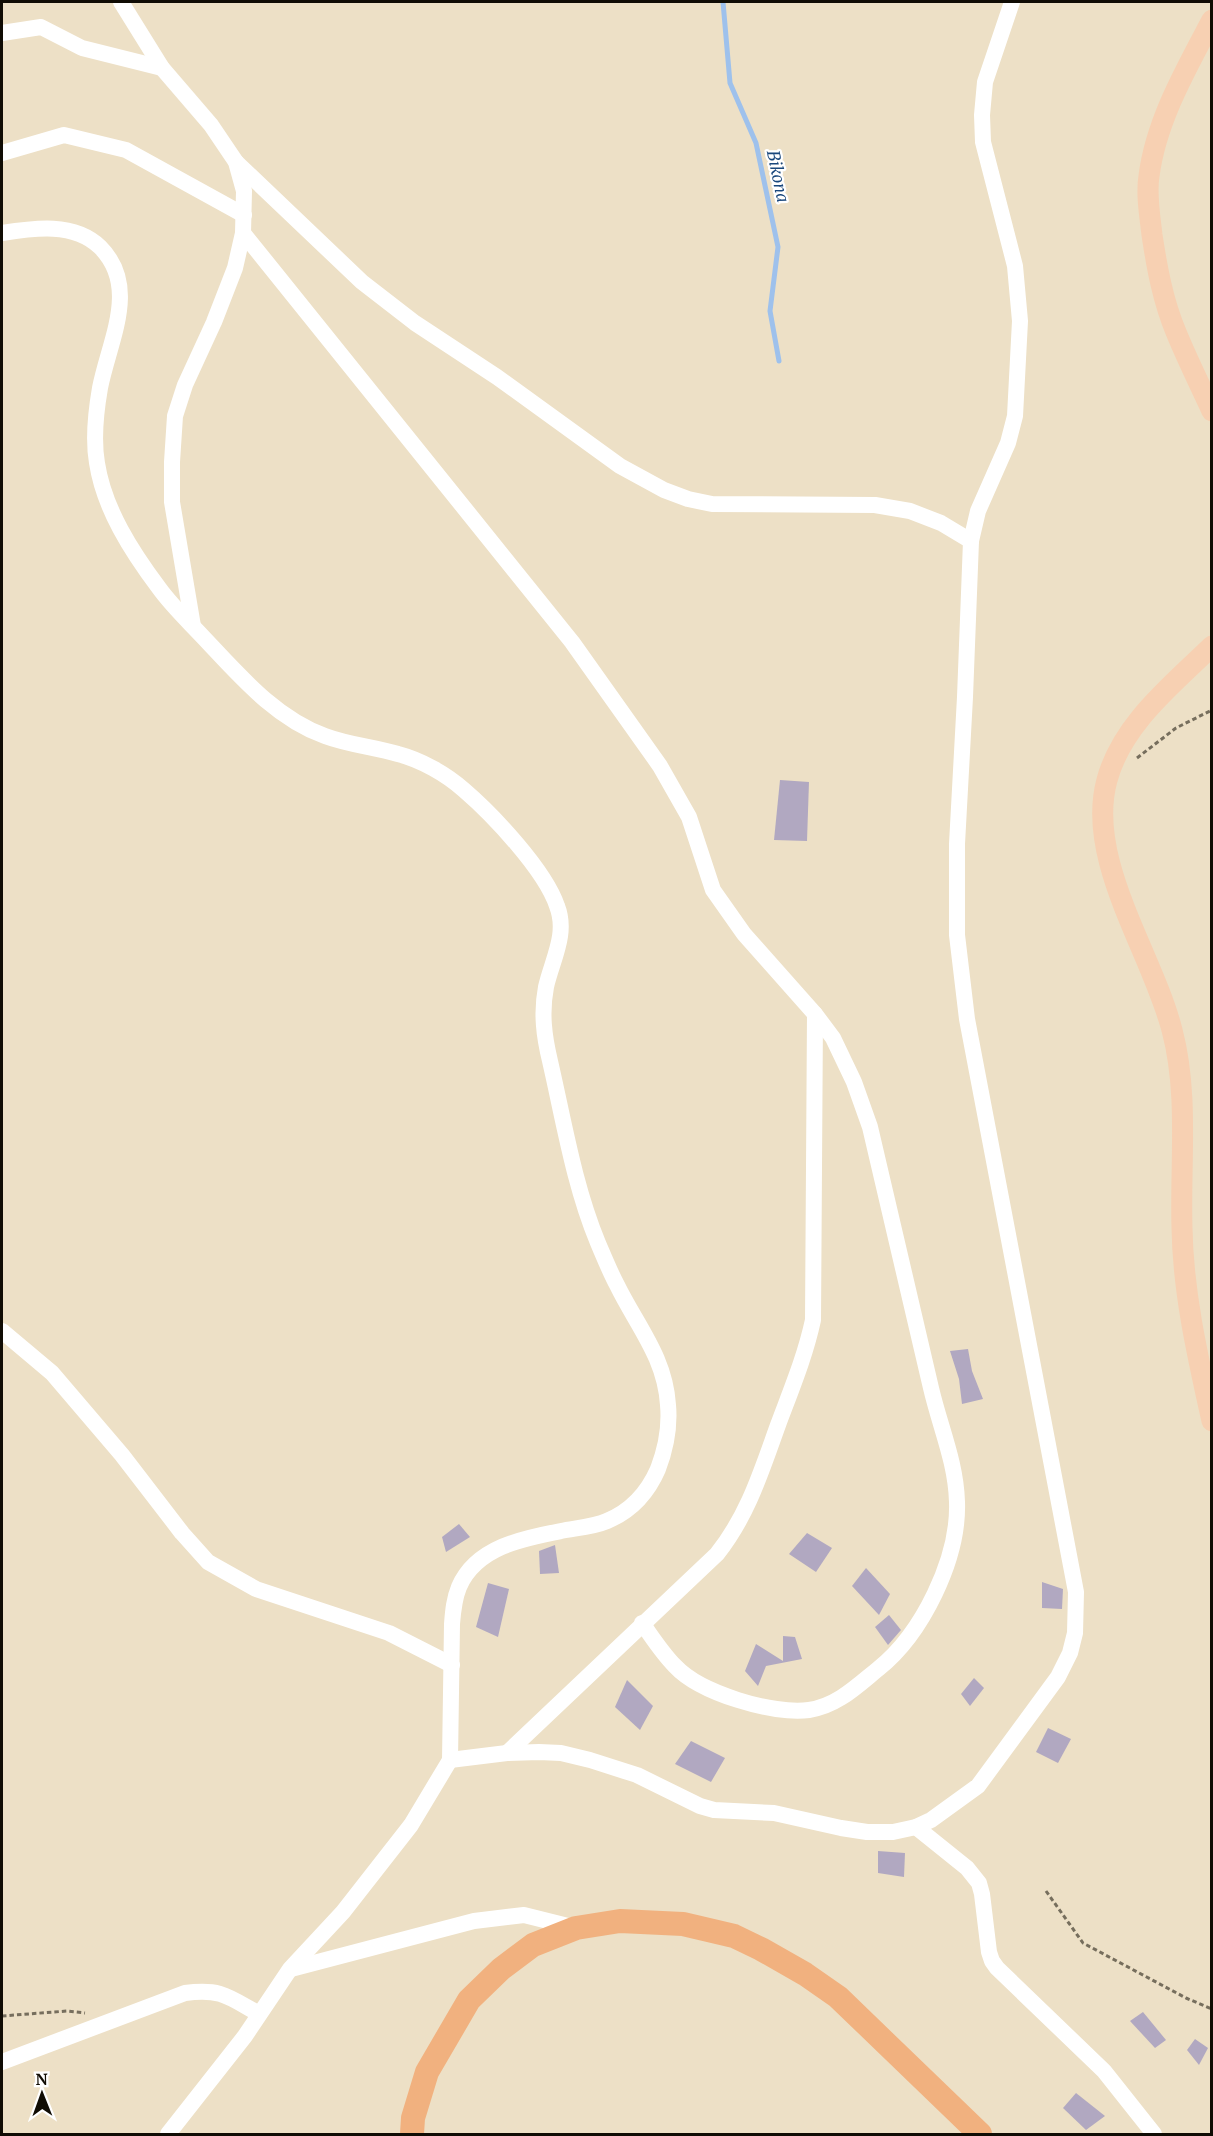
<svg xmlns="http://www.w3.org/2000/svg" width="1213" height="2136" font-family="'PT Serif',serif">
<rect width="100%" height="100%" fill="#ede0c6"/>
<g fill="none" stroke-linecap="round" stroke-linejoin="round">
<!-- stream -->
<path stroke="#9ec1ec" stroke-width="5" d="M723,2l7,81 26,60 22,104 -8,64 9,50"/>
</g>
<!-- building -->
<g fill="#b1a8c1">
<path d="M780,780l29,2 -2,59 -33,-1z"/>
<path d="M968,1349l4,22 11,28 -21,5 -3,-25 -9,-28z"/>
<path d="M459,1524l11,13 -24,15 -4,-15z"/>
<path d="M807,1533l25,15 -16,24 -27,-18z"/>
<path d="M555,1545l4,28 -19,1 -1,-23z"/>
<path d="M866,1568l24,26 -11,21 -27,-29z"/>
<path d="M1042,1582l21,7 -1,20 -20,-1z"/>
<path d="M488,1583l21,6 -11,48 -22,-10z"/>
<path d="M889,1615l12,15 -13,15 -13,-18z"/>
<path d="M783,1636l12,1 7,22 -36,7 -8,20 -13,-15 11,-27 27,17z"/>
<path d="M974,1678l10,10 -14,18 -9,-12z"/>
<path d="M627,1680l26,26 -13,24 -25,-23z"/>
<path d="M1048,1728l23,11 -13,24 -22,-11z"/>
<path d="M691,1741l34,17 -14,24 -36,-18z"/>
<path d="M878,1851l27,2 -1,24 -26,-4z"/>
<path d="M1143,2012l23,28 -11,8 -25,-27z"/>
<path d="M1195,2039l13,9 -9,17 -12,-15z"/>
<path d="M1076,2093l29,23 -19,14 -23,-22z"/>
</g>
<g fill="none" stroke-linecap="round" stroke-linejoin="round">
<!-- path -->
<g stroke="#766e5d" stroke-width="3" stroke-dasharray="4.5 3" stroke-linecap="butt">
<path d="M1137,758l39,-30 36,-18"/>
<path d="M1046,1891l37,52 103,55 26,11"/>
<path d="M2,2016l65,-5 18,2"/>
</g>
<!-- minor -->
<g stroke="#fff" stroke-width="16">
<path d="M121,2l41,66 49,57 25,37 8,29 -1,42 -8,35 -21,54 -29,63 -10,31 -3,46v40l21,124"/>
<path d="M2,33l39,-6 41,21 80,20"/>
<path d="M2,153l62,-18 62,15 118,65"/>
<path d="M236,162l126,120 53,41 82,54 123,89 44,24 24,9 24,5 163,1 35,6 31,12 30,18"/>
<path d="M2,233c32,-5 72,-11 98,14 40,40 9,94 0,141 -4,23 -7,52 -3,75 7,46 35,89 62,125 13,18 29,33 44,49 36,38 72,81 122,99 24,9 49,11 73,18 23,6 48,20 66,36 29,25 81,80 93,116 11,28 -5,54 -11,81 -5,26 -2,49 4,74 14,61 24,124 48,182 6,14 12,29 19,42 20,41 48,72 51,120 2,22 -2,43 -10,64 -10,23 -27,42 -51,52 -14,6 -31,7 -46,10 -37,7 -85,16 -102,56 -5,12 -6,24 -7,37l-2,136 -39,65 -68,87 -53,57 -45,67 -77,98"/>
<path d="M243,233l329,409 88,124 29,51 24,73 31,44 71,80 18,24 21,44 16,45c21,87 41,174 61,261 9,39 25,74 26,114 2,57 -35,132 -79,167 -21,17 -41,37 -69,41 -36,5 -109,-17 -134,-44 -13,-13 -23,-29 -33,-43"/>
<path d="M2,1331l50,42 70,82 60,78 26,29 48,27 133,44 63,32"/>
<path d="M507,1753l210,-199c31,-39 44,-82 61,-129 13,-35 27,-68 35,-105l2,-306"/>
<path d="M450,1760l57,-7 32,-1 22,1 29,7 47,15 63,31 14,4 60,3 67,15 26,4h26l23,-5 15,-7 47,-34 80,-109 12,-24 5,-20 1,-41 -109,-573 -10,-84v-91l8,-147 6,-156 7,-30 30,-68 7,-27 5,-95 -5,-55 -32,-124 -1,-27 3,-33 27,-80"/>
<path d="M916,1827l51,41 12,15 3,11 7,58 3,9 5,7 107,103 50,63"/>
<path d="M291,1969l183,-48 50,-6 52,13"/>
<path d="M2,2062l183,-69c36,-5 44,4 74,21"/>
</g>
<!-- major -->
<g stroke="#f7d0b2" stroke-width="21">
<path d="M1212,20c-26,49 -56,101 -63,156 -3,18 1,41 3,59 5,33 11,66 24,97 11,27 24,53 36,79"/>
<path d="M1212,646c-40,39 -90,78 -105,134 -22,80 45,172 65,250 17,64 8,133 10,198 1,65 16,130 30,193"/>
</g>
<!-- highway -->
<path stroke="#f1b17f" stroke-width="24" d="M412,2134l1,-16 14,-46 42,-72 32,-31 32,-24 43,-17 44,-7 63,3 51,12 27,13 44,25 33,23 142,137"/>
</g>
<g text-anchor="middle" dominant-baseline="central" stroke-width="4.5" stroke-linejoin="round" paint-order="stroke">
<!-- water labels -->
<g font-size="18" font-style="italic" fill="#19477c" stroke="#fff">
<text transform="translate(779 176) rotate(78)">Bikona</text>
</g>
</g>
<!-- border -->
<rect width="1213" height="2136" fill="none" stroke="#100c04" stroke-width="6"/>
<!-- north arrow -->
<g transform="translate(42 2094) rotate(359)" stroke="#ffffff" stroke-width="4.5" paint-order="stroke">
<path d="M0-4.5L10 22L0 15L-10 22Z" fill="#100c04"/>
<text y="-9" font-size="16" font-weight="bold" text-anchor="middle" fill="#100c04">N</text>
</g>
</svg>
